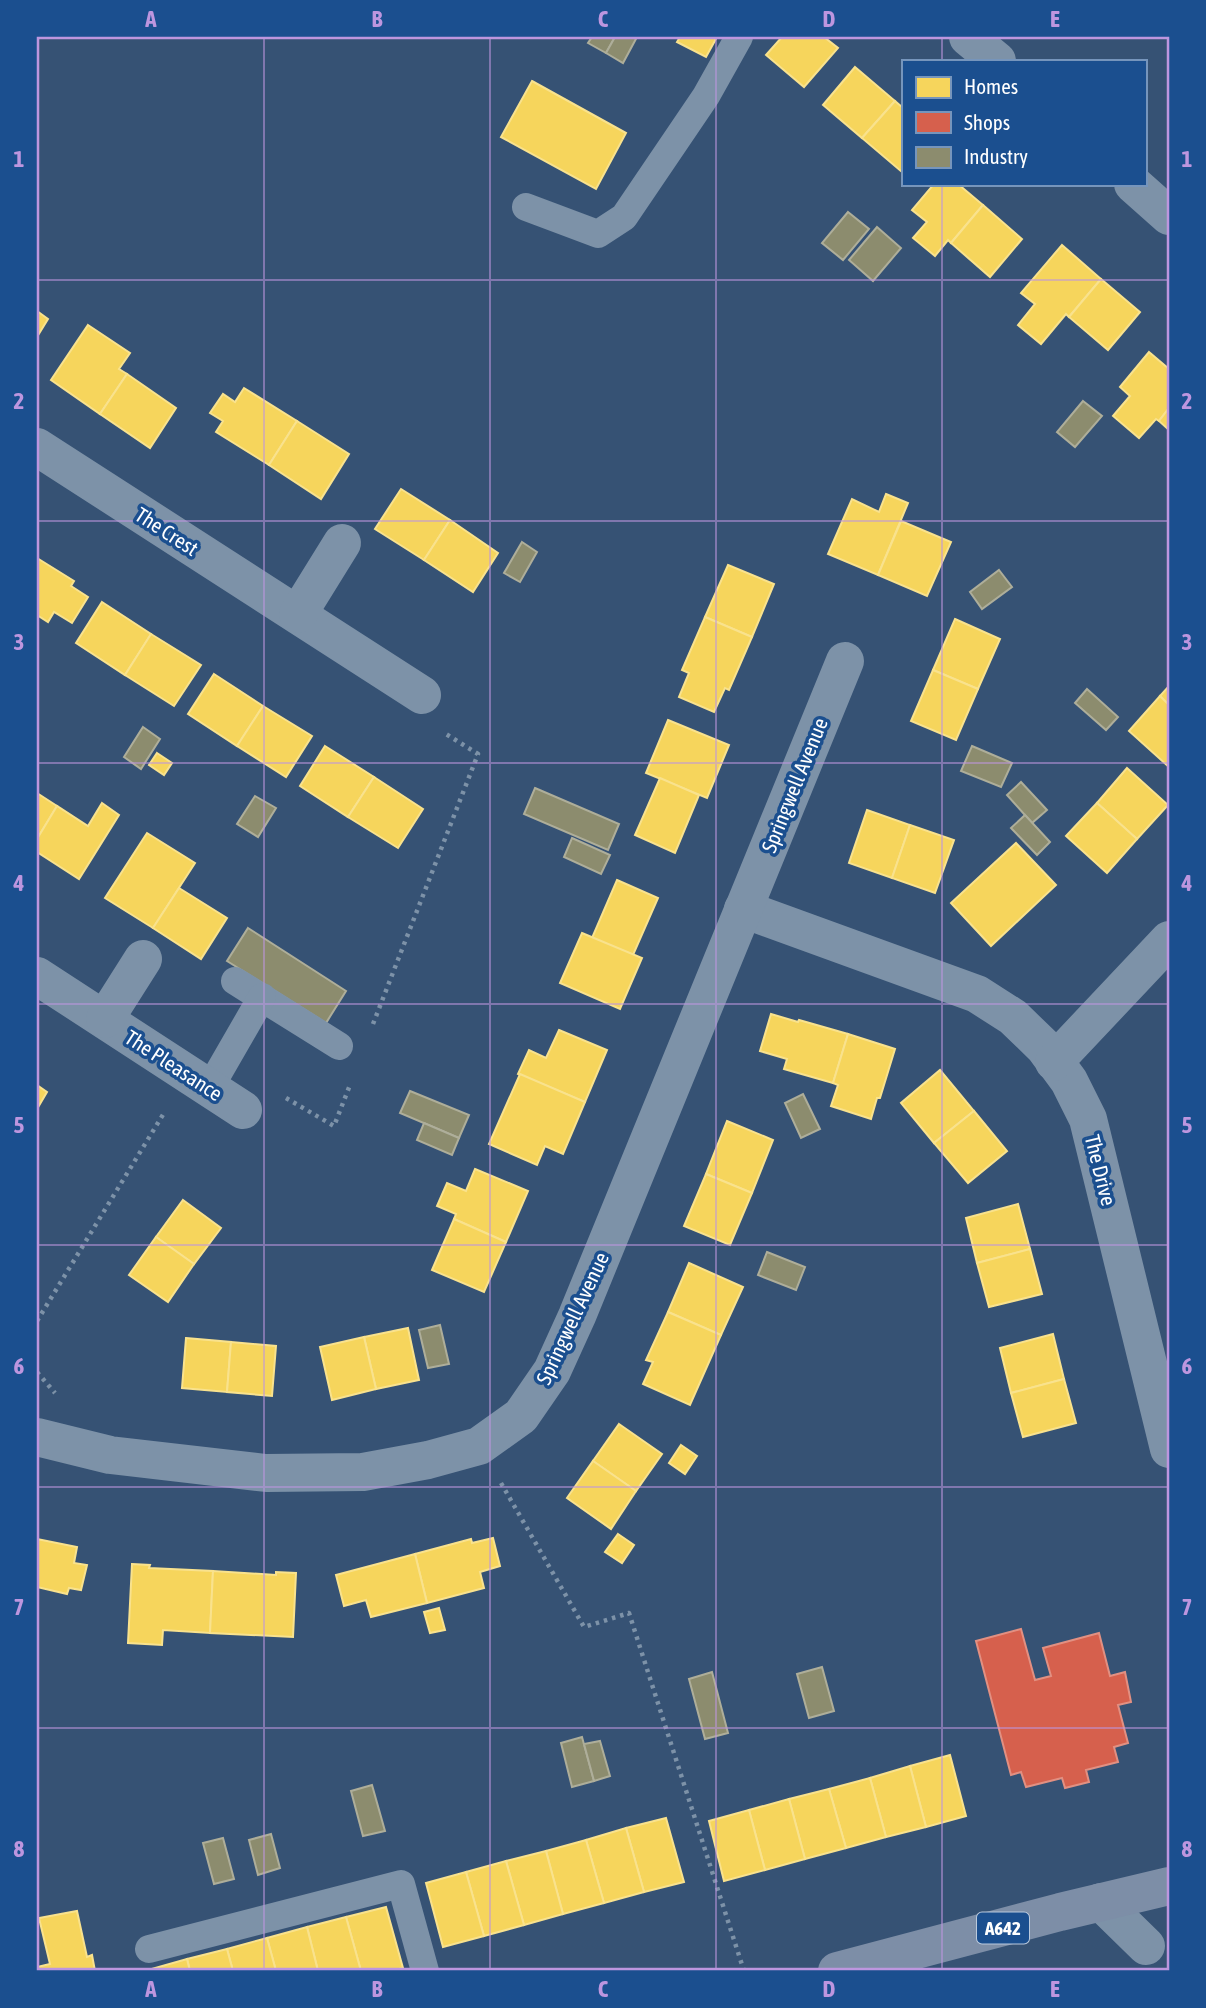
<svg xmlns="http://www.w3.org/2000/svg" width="1206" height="2008" font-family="'Asap Condensed',sans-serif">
<rect width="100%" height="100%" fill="#365274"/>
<!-- homes -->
<g fill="#f6d55c" stroke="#f9e28d" stroke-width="2">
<path d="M680,37h37l-11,20 -29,-15z"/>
<path d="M782,37h42l14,11 -34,39 -38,-32z"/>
<path d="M855,67l40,34 -33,37 -39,-33z"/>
<path d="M532,81l94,52 -30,56 -95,-52z"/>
<path d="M895,101l8,7v62l-1,2 -40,-34z"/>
<path d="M934,184h24l25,21 -32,38 -3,-3 -13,16 -22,-18 14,-16 -15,-12z"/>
<path d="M983,205l39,34 -32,38 -39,-34z"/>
<path d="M1062,245l39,34 -32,38 -3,-3 -25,30 -23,-19 17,-21 -14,-11z"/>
<path d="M1101,279l39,33 -32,38 -39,-33z"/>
<path d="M37,311l11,8 -11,18z"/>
<path d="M88,325l42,28 -11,16 8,5 -27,40 -49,-34z"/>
<path d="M1149,352l20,17v39l-10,13 -3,-2 -17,19 -26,-22 17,-20 -10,-9z"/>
<path d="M127,374l49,34 -26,40 -50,-34z"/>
<path d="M244,388l53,33 -28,44 -53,-33 7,-11 -13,-8 13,-19 12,8z"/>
<path d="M1169,408v22l-10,-9z"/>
<path d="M297,421l52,33 -28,45 -52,-34z"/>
<path d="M401,489l49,31 -26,40 -49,-31z"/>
<path d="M886,494l22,9 -30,72 -50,-21 24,-55 27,13z"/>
<path d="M450,520l48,33 -25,39 -49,-32z"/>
<path d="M901,521l50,21 -24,54 -49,-21z"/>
<path d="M37,558l37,23 -3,5 17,11 -16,26 -18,-11 -6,10 -11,-7z"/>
<path d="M728,565l46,19 -22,53 -47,-20z"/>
<path d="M102,602l49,32 -26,41 -49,-32z"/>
<path d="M705,617l47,20 -23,53 -4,-2 -11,24 -35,-15 10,-24 -7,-3z"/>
<path d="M955,619l45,20 -22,50 -45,-19z"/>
<path d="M151,634l50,31 -27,41 -49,-31z"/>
<path d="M933,670l45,19 -22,51 -45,-19z"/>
<path d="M214,674l49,32 -26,40 -49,-32z"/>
<path d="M1169,686v19l-9,-9z"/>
<path d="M1160,696l9,9v62l-40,-36z"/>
<path d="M263,706l49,30 -26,41 -49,-31z"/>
<path d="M668,720l61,25 -22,53 -61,-25z"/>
<path d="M325,746l49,31 -26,40 -48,-31z"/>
<path d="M157,753l15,10 -8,12 -15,-10z"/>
<path d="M1127,768l41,37 -31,34 -40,-36z"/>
<path d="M374,777l49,32 -25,39 -50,-31z"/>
<path d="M660,778l39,17 -24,58 -40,-18z"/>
<path d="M37,793l20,13 -20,33z"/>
<path d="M102,803l17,12 -40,64 -42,-27v-13l20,-33 31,20z"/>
<path d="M1097,803l40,36 -30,34 -41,-37z"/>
<path d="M867,810l43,15 -18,53 -43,-15z"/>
<path d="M910,825l44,15 -19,53 -43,-15z"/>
<path d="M147,833l48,30 -42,65 -48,-30z"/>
<path d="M1016,843l40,42 -65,61 -40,-43z"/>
<path d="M617,880l41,18 -25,57 -41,-17z"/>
<path d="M179,888l48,30 -26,41 -48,-31z"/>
<path d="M582,933l60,25 -22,51 -60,-26z"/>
<path d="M771,1014l27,8 1,-2 49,14 -15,49 -49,-14 3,-10 -27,-8z"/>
<path d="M559,1030l48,20 -22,52 -67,-28 11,-24 17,8z"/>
<path d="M848,1034l47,15 -15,49h-3l-6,21 -40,-13 7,-21 -5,-2z"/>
<path d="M940,1070l34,41 -40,32 -33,-40z"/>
<path d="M520,1074l65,28 -22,52 -18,-8 -8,19 -48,-21z"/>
<path d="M37,1085l10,7 -10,17z"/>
<path d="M974,1111l33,40 -39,32 -34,-40z"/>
<path d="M727,1121l46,19 -21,53 -46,-19z"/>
<path d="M475,1169l53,22 -22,51 -52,-23 2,-5 -19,-8 10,-23 19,8z"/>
<path d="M706,1174l46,19 -22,52 -46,-19z"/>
<path d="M183,1200l38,28 -27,36 -38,-27z"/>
<path d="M1018,1204l12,45 -53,14 -11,-45z"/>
<path d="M454,1219l52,23 -22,50 -52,-22z"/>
<path d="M156,1237l38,27 -26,38 -39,-27z"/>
<path d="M1030,1249l12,45 -53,13 -12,-44z"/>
<path d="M689,1263l54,24 -22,48 -53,-23z"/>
<path d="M668,1312l53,23 -31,70 -47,-21 10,-22 -7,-2z"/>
<path d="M408,1328l11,52 -43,9 -12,-52z"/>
<path d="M1053,1334l11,45 -53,14 -11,-45z"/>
<path d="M364,1337l12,52 -44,11 -12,-53z"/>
<path d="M186,1338l45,4 -4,50 -45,-4z"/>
<path d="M231,1342l45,4 -4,50 -45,-4z"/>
<path d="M1064,1379l12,44 -53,14 -12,-44z"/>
<path d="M619,1424l43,30 -26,37 -43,-30z"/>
<path d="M681,1445l16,11 -12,18 -16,-11z"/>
<path d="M593,1461l43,30 -25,38 -44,-31z"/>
<path d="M618,1534l16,11 -12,18 -17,-11z"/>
<path d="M493,1538l7,28 -20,6 4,16 -57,15 -12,-49 56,-15 1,4z"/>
<path d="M37,1539l40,8 -3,16 13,2 -6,25 -12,-2 -2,6 -30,-7z"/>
<path d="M415,1554l12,49 -56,14 -5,-17 -22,6 -8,-31z"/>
<path d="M132,1564l18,1 -1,3 64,3 -3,62 -47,-3 -1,15 -34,-2z"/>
<path d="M213,1571l63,4v-3l20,1 -3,64 -83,-4z"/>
<path d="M439,1608l6,22 -15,3 -6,-21z"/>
<path d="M950,1755l16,61 -40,11 -16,-61z"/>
<path d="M910,1766l16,61 -40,10 -16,-59z"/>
<path d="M870,1778l16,59 -40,11 -17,-59z"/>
<path d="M829,1789l17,59 -41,11 -16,-60z"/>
<path d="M789,1799l16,60 -40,11 -16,-60z"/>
<path d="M749,1810l16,60 -41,11 -15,-60z"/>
<path d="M666,1818l18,64 -40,10 -18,-64z"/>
<path d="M626,1828l18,64 -40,11 -18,-63z"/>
<path d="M586,1840l18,63 -41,11 -17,-63z"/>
<path d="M546,1851l17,63 -39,11 -18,-64z"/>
<path d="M506,1861l18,64 -40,11 -18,-64z"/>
<path d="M466,1872l18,64 -41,11 -17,-64z"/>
<path d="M386,1907l17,61 -13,3h-29l-15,-54z"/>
<path d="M77,1911l10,46 5,-2 3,16h-58v-4l13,-3 -11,-46z"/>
<path d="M346,1917l15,54h-43l-11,-44z"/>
<path d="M307,1927l11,44h-42l-9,-33z"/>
<path d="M267,1938l9,33h-43l-6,-22z"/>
<path d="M227,1949l6,22h-43l-3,-12z"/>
<path d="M187,1959l3,12h-42v-1z"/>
</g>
<!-- shops -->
<path fill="#d6604d" stroke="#e29082" stroke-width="2" d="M1021,1629l14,51 16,-4 -8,-28 56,-15 11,43 15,-4 6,30 -13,3 10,38 -14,4 4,15 -32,8 3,12 -24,6 -3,-10 -36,9 -5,-15 -10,3 -35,-134z"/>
<!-- industry -->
<g fill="#8c8c6e" stroke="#aeae9a" stroke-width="2">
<path d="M592,37h23l-9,16 -18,-10z"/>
<path d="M615,37h22l-14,26 -17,-10z"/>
<path d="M848,212l21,17 -26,31 -21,-17z"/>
<path d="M877,227l24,21 -28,33 -24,-21z"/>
<path d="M1083,401l19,15 -27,31 -18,-15z"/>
<path d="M522,542l15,10 -17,30 -16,-9z"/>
<path d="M999,570l13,17 -30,22 -12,-17z"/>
<path d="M1087,689l31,28 -12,13 -31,-27z"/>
<path d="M143,727l17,12 -19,30 -17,-12z"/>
<path d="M972,746l40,17 -11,24 -40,-16z"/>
<path d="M1021,782l26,28 -15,13 -25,-28z"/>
<path d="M535,788l84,36 -11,26 -84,-36z"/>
<path d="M255,796l21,12 -18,29 -21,-13z"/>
<path d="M1025,815l25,27 -13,13 -26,-27z"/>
<path d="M572,838l38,17 -9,19 -37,-17z"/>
<path d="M248,928l98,63 -20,32 -99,-62z"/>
<path d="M410,1091l59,24 -10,23 -59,-25z"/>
<path d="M803,1094l17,35 -19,9 -16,-35z"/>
<path d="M424,1123l35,15 -7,17 -35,-15z"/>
<path d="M767,1252l38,15 -9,23 -38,-15z"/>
<path d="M440,1325l9,39 -21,4 -9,-38z"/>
<path d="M822,1667l12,44 -25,7 -12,-44z"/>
<path d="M712,1672l16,61 -23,6 -16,-60z"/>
<path d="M582,1737l12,44 -22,6 -11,-44z"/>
<path d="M600,1741l10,35 -16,5 -10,-37z"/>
<path d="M372,1785l13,46 -22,5 -12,-45z"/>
<path d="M271,1834l9,34 -22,7 -9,-35z"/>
<path d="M223,1838l11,41 -20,5 -11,-41z"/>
</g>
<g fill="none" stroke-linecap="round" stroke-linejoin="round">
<!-- path -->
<g stroke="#7d92a8" stroke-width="4.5" stroke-dasharray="3.5 5" stroke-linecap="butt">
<path d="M373,1024l105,-270 -32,-20"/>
<path d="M286,1098l48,28 16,-41"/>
<path d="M37,1321l127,-208"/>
<path d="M37,1372l18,21"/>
<path d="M501,1483l83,144 45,-14 115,358"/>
</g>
<!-- service -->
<g stroke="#7d92a8" stroke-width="28">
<path d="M526,207l72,27 26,-17 82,-121 33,-59"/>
<path d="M235,981l104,65"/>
<path d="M209,1089l53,-92"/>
<path d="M149,1949l252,-65 24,87"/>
</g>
<!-- minor -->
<g stroke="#7d92a8" stroke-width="38">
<path d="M37,447l385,248"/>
<path d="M298,614l44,-71"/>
<path d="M743,909l234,85 36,23 31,30 25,34 19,38 81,330"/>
<path d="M37,976l206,134"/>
<path d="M105,1019l38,-60"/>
<path d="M1054,1062l115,-122"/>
<path d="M37,1437l73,18 156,18 97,-1 65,-12 51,-14 42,-30 31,-45 25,-55 268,-655"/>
<path d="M1101,1902l45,44"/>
</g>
<!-- tertiary -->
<g stroke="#7d92a8" stroke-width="38">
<path d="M968,37l29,24"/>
<path d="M1133,184l36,32"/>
</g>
<!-- primary -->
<path stroke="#7d8ea7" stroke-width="38" d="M837,1971l223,-59 109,-26"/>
</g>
<!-- grid -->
<path fill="none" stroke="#bd96df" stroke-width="2" stroke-opacity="0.55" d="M264,37v1934M490,37v1934M716,37v1934M942,37v24M942,184v1787M37,280h1132M37,521h1132M37,763h1132M37,1004h1132M37,1245h1132M37,1487h1132M37,1728h1132"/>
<g text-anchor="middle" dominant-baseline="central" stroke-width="7" stroke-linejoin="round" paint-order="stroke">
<!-- shield labels -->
<rect fill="#1b4f8f" stroke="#bbcadd" stroke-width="2" x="977" y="1912.5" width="52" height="31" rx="5"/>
<g font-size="19" font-weight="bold" fill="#fff">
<text x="1003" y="1928">A642</text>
</g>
<!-- street labels -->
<g font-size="21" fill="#fff" stroke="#1b4f8f">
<text transform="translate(167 531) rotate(33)">The Crest</text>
<text transform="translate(794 785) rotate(-68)">Springwell Avenue</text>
<text transform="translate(174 1065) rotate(33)">The Pleasance</text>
<text transform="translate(1101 1170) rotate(76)">The Drive</text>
<text transform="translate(572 1318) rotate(-65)">Springwell Avenue</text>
</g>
</g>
<!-- border -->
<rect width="1206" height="2008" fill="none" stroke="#1b4f8f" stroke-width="77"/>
<!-- legend -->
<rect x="902" y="60" width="245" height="126" fill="#1b4f8f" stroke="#7695bc" stroke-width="2"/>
<rect x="916" y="77" width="35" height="21" fill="#f6d55c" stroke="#7695bc" stroke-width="2"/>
<text x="964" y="94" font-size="21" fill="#ffffff">Homes</text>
<rect x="916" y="112" width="35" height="21" fill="#d6604d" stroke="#7695bc" stroke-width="2"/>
<text x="964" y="130" font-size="21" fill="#ffffff">Shops</text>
<rect x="916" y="147" width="35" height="21" fill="#8c8c6e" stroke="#7695bc" stroke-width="2"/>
<text x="964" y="164" font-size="21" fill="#ffffff">Industry</text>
<rect x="38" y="38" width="1130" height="1931" fill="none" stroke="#bd96df" stroke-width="2.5"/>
<g font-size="23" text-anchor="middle" font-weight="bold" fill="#bd96df">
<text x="151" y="27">A</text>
<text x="377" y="27">B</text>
<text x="603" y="27">C</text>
<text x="829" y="27">D</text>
<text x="1055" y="27">E</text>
<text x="19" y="167">1</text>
<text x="1187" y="167">1</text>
<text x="19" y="409">2</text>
<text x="1187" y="409">2</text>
<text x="19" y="650">3</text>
<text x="1187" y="650">3</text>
<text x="19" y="891">4</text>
<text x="1187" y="891">4</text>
<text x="19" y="1133">5</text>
<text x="1187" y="1133">5</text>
<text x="19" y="1374">6</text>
<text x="1187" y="1374">6</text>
<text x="19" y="1615">7</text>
<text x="1187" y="1615">7</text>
<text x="19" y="1857">8</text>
<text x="1187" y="1857">8</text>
<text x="151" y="1997">A</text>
<text x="377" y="1997">B</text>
<text x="603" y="1997">C</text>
<text x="829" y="1997">D</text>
<text x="1055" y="1997">E</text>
</g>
</svg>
